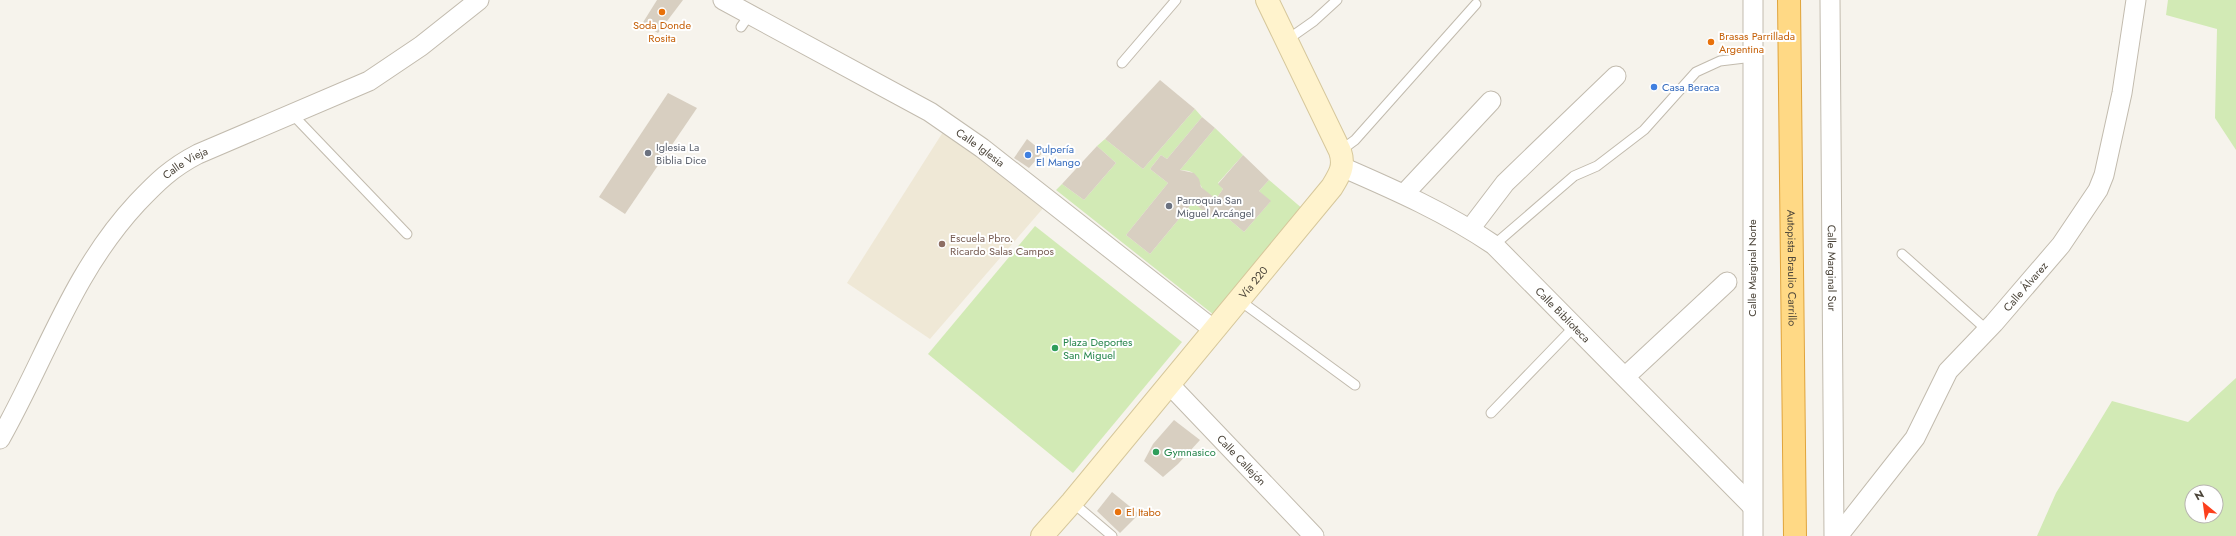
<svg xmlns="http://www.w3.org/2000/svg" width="2236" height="536" font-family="Jost,sans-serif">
<rect width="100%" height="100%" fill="#f6f3ec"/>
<!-- education -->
<path fill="#efe8d6" d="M943,132l102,74 -115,133 -83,-56z"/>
<!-- green -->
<g fill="#d2eab5" fill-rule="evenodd">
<path d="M2168,0h68v150l-21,-32 2,-89 -51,-14z"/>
<path d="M1195,109l7,8 -35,42 -6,-4 -11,14 18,14 -42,52 24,19 43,-52 18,14 6,-7 27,23 26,-30 -11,-11 10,-11 35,30 -90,105 -158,-125 6,-6 22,16 32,-37 -19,-17 8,-7 38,30z"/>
<path d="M1215,128l28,27 -25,28 5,6 -7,10c-5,-4 -13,-8 -15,-13 -7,-12 -5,-15 -21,-16z"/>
<path d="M1035,226l147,116 -109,131 -145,-119z"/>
<path d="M2236,378v158h-199l19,-43 56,-92 76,21zM2192,492h24v24h-24z"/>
</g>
<!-- building -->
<g fill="#d8cfc1">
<path d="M657,0h26l-25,33 -16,-9z"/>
<path d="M1160,80l35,29 -52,60 -38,-30z"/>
<path d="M668,93l29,15 -72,106 -26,-17z"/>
<path d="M1202,117l13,11 -35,42 14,3 5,6 2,8 15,12 7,-10 -5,-5 25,-29 26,25 -10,11 12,10 -27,31 -27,-23 -6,8 -18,-15 -43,52 -24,-19 42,-52 -18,-14 11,-14 6,4z"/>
<path d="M1027,139l16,13 -14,16 -15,-10z"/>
<path d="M1097,146l19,17 -32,37 -22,-16z"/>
<path d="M1174,420l26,20 -22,24 -15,13 -19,-16 9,-17z"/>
<path d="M1112,492l27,22 -19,19 -23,-22z"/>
</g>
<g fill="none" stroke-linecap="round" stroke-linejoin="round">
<!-- service casing -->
<g stroke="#c2bbae" stroke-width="11">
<g id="service">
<path d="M741,27l9,-13"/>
<path d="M1287,40l27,-19 23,-21"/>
<path d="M1122,63l54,-63"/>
<path d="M293,115l114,119"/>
<path d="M1340,151l15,-11 121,-136"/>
<path d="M1494,245l80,-69 23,-10 47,-36 52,-58 24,-11 33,-4"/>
<path d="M1902,254l85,76"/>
<path d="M1239,300l116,85"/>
<path d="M1491,413l84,-87"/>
<path d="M1072,502l40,34"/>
</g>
</g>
<!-- minor casing -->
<g stroke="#c2bbae" stroke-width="21">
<g id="minor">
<path id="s1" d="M723,0l207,112 52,36 232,182"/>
<path d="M1753,0v536"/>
<path id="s2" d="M1830,0l4,536"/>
<path id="s3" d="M1342,167c53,23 105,46 152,78l258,261"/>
<path d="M1404,194l87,-93"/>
<path d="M1470,229l35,-46 111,-107"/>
<path d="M1626,376l101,-94"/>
<path id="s4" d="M1169,384l145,152"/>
<path id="s5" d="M0,439c46,-81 72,-166 137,-236 20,-21 34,-35 61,-49l171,-73 52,-35 58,-46"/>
<path id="s6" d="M1838,536l77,-98 33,-67 46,-48 67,-78 37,-55 6,-15 18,-82 14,-93"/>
</g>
</g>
<!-- secondary casing -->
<g stroke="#d6c79b" stroke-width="24">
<g id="secondary">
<path id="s7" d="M1042,536l30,-34 260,-315c8,-13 13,-21 8,-36l-73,-151"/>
</g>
</g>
<!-- trunk casing -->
<g stroke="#e0a43c" stroke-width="24">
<g id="trunk">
<path id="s8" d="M1789,0l6,536"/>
</g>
</g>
<!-- service -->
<use href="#service" stroke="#fff" stroke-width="9"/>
<!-- minor -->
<use href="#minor" stroke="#fff" stroke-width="19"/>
<!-- secondary -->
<use href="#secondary" stroke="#fff3cd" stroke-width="22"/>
<!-- trunk -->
<use href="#trunk" stroke="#ffd985" stroke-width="22"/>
</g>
<!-- markers -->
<g fill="#e8710a" stroke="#fff" stroke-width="1.5">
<circle cx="662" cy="12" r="4"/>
<circle cx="1711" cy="42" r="4"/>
<circle cx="1118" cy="512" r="4"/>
</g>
<g fill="#3f7fe0" stroke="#fff" stroke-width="1.5">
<circle cx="1654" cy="87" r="4"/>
<circle cx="1028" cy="155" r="4"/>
</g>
<g fill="#6b7280" stroke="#fff" stroke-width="1.5">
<circle cx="648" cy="153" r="4"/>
<circle cx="1169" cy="206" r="4"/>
</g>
<circle fill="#8d6e63" stroke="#fff" stroke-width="1.5" cx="942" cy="244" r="4"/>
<g fill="#2e9e5b" stroke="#fff" stroke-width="1.5">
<circle cx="1055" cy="348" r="4"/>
<circle cx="1156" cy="452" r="4"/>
</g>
<g text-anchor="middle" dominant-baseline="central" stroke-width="4" stroke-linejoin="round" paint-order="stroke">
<!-- food labels -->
<g font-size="11" fill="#c56008" stroke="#fff" text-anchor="start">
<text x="662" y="25" text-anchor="middle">Soda Donde<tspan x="662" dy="13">Rosita</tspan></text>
<text x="1719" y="36">Brasas Parrillada<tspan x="1719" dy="13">Argentina</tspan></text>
<text x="1126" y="512">El Itabo</text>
</g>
<!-- shop labels -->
<g font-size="11" fill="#366cbe" stroke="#fff" text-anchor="start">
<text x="1662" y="87">Casa Beraca</text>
<text x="1036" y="149">Pulpería<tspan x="1036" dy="13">El Mango</tspan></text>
</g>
<!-- worship labels -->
<g font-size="11" fill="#5b616d" stroke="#fff" text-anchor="start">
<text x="656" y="147">Iglesia La<tspan x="656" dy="13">Biblia Dice</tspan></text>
<text x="1177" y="200">Parroquia San<tspan x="1177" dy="13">Miguel Arcángel</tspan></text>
</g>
<!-- street labels -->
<g font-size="11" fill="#4b4439" stroke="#fff">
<text stroke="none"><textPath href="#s1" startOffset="297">Calle Iglesia</textPath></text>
<text stroke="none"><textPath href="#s5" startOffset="337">Calle Vieja</textPath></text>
<text transform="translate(1752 268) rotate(-90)">Calle Marginal Norte</text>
<text stroke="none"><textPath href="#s8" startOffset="268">Autopista Braulio Carrillo</textPath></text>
<text stroke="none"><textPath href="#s2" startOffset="268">Calle Marginal Sur</textPath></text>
<text stroke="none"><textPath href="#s7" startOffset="330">Vía 220</textPath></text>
<text stroke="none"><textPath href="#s6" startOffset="314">Calle Álvarez</textPath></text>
<text stroke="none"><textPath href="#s3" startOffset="269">Calle Biblioteca</textPath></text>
<text stroke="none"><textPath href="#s4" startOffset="105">Calle Callejón</textPath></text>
</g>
<!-- education labels -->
<g font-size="11" fill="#785e54" stroke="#fff" text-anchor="start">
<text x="950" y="238">Escuela Pbro.<tspan x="950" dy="13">Ricardo Salas Campos</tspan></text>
</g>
<!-- leisure labels -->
<g font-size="11" fill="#27864d" stroke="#fff" text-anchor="start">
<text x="1063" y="342">Plaza Deportes<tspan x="1063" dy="13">San Miguel</tspan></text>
<text x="1164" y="452">Gymnasico</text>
</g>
</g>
<!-- north arrow -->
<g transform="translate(2204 504) rotate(331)"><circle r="19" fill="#ffffff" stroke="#b7b4b0"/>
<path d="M0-3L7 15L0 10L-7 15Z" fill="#fc3f1d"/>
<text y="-6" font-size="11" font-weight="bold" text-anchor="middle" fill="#4b4439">N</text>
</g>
</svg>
